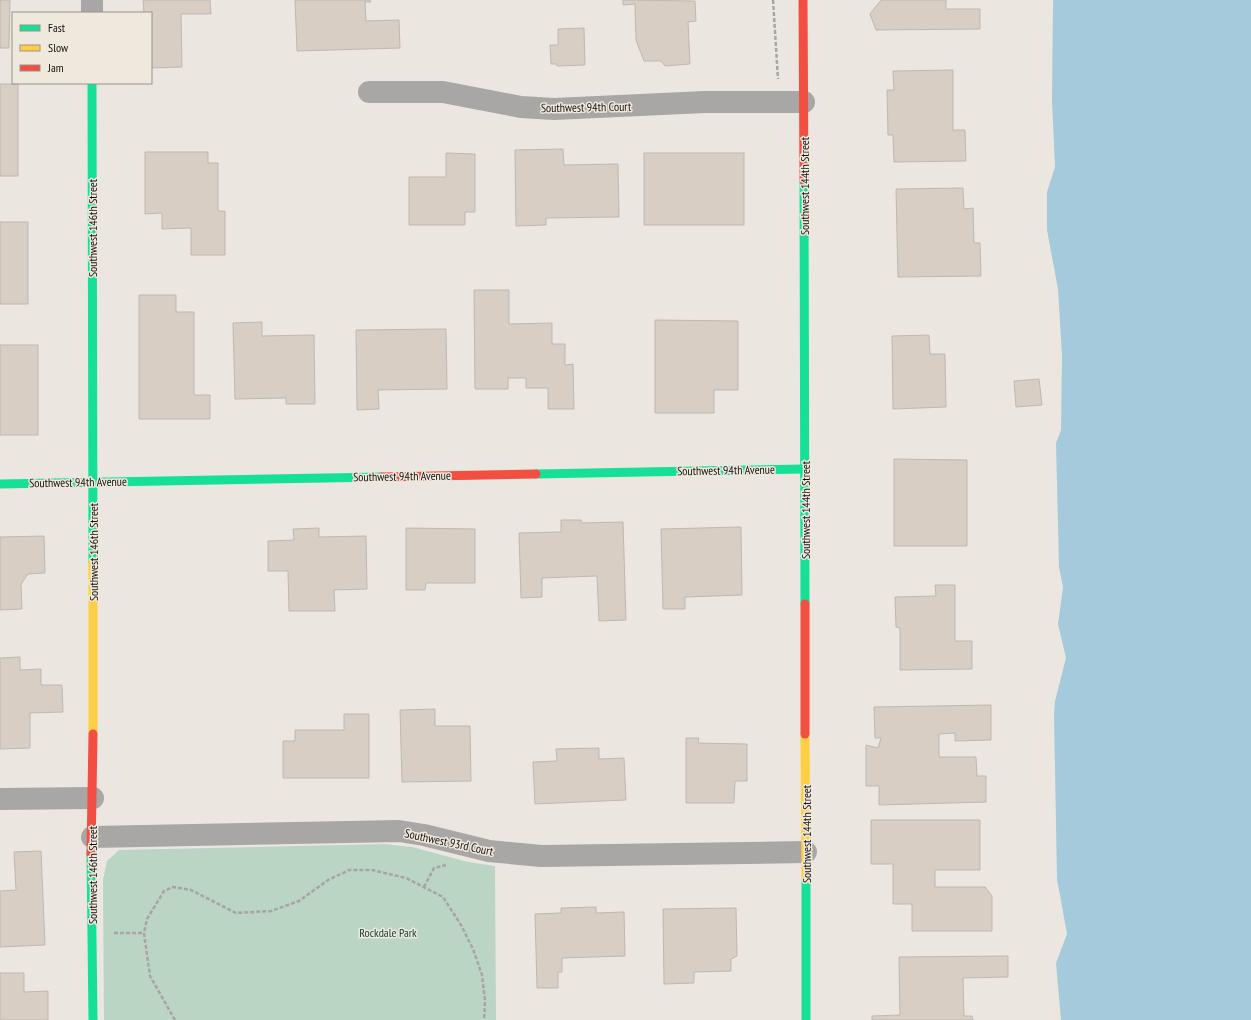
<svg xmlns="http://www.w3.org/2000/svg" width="1251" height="1020" font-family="'PT Sans Narrow',sans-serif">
<rect width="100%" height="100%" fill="#ebe7e0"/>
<!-- green -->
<path fill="#bad5c4" d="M384,844l28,3 56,15 27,4 1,154h-392l-1,-140 4,-19 12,-11z"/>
<!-- water -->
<path fill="#a4cadc" d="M1053,0h198v1020h-190l-5,-57 11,-29 -10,-55 -3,-165 1,-13 11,-43 -8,-34 5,-37 -4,-20 -3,-124 5,-13 1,-75 -4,-66 -11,-59v-38l8,-25 -3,-67z"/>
<!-- building -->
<g fill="#d8cec3" stroke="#bcb8b3">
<path d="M0,0h10l-1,48h-9z"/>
<path d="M143,0h67l1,14h-30l1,53 -31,1v-55h-7z"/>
<path d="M295,0h75l1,2h-6l1,19 33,-1 1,28 -103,3z"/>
<path d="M623,0l72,1 1,20 -8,1 2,42 -25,2 -4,-5h-17l-8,-21 -1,-36 -12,1z"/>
<path d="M881,0h65v9h34v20l-104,1 -6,-16z"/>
<path d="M584,28l1,37 -28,1v-2h-6l-1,-19h8v-16z"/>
<path d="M953,70v60h12l1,31 -72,1 -1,-27h-5l-1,-45h7l-1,-19z"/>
<rect x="0" y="84" width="18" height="92"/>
<path d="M563,149l1,16 54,-1 1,53 -73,1v7l-30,1 -1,-76z"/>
<path d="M145,152h63v11h10v48h7v44h-34v-27l-29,1v-16l-17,1z"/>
<path d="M446,153l29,1v58h-10v13h-56v-48h37z"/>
<rect x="644" y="153" width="100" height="72"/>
<path d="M963,188l1,21 9,-1 1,35h6l1,33 -83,1 -2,-88z"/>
<rect x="0" y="222" width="28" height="82"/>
<path d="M474,290h35v34l43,-1v21h13v21l8,-1 1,45h-26v-21h-22v-10h-18v11h-33z"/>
<path d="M139,295h37v17h18v83h16v24h-71z"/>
<path d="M655,320l83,1v69h-24v23h-59z"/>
<path d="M262,322v14l52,-1 1,69h-29v-6l-51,1 -2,-76z"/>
<path d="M446,329l1,60 -69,1 1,19 -22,1 -1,-80z"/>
<path d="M929,335l1,19h15l1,53 -53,2 -1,-73z"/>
<rect x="0" y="345" width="38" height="90"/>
<path d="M1039,379l3,26 -26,2 -2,-26z"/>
<path d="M894,459l73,1v86h-73z"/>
<path d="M561,520h20l1,3 41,-1 3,98 -27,1 -2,-45 -55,2v19l-21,1 -2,-65 42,-1z"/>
<path d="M741,527l1,68 -57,2v12h-22l-2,-80z"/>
<path d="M319,528v9l47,-1 1,53 -33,1 1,21h-46l-1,-40h-20v-30l26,-1 -1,-11z"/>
<path d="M406,528l69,1v54h-49l-1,7h-19z"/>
<path d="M44,536l1,37 -17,1 -7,10 1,25 -22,1v-73z"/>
<path d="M935,585h20v56h17v28l-72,1v-42l-4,-1 -1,-30 41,-1z"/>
<path d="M20,657v13l21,-1v16h21l1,27 -33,1v35l-30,1v-91z"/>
<path d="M991,705v35l-36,1v-8l-16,1v23h37l1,19h9v26l-107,3v-19h-13v-41l12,3 3,-10h-6l-1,-31z"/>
<path d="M435,709v17h35l1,55 -69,1 -2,-72z"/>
<path d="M344,714h25v64h-86v-37h12v-11h49z"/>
<path d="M686,738h13l-1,5 49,1v37h-12l-1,22h-48z"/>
<path d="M599,748v11l25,-1 2,42 -91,4 -2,-42 24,-1 -1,-12z"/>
<path d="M871,820h109v50h-45v17h50l7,9v35h-80v-27h-19v-40h-22z"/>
<path d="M41,851l4,94 -45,2v-56l16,-1 -2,-38z"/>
<path d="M596,907v6l28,-1 1,44 -63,2v14h-4v16h-21l-2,-74 26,-1v-5z"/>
<path d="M736,908l1,48 -6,3v12l-37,1v11l-30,1 -1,-75z"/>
<path d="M1008,956v21l-45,1 1,38h8l1,4h-101v-4l28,-1 -1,-58z"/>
<path d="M0,973h24v19l24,-1v29h-48z"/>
</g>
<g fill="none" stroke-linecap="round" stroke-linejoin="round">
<!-- path -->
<g stroke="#a7a5a4" stroke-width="2.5" stroke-dasharray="4 2" stroke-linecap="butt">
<path d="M773,0l5,79"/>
<path d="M424,887l10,-19 12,-3"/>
<path d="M114,933h30"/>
<path d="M175,1020l-25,-44 -6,-43 3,-14 17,-28 9,-4 18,3 45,23 35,-2 28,-10 29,-21 21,-10h23l34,8 37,19 18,28 12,24 9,26 3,26 -1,19"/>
</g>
<!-- street -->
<g stroke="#a9a6a6" stroke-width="22">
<path d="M92,0v13"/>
<path d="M369,92h74l78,15 33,2 151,-7h99"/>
<path d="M0,799l93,-1"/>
<path d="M92,837l307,-6 25,4 65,16 52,5 265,-4"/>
</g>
<!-- fast -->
<g stroke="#16e098" stroke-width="9">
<path d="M92,83l1,479"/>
<path d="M804,180l1,424"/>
<path d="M536,474l268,-5"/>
<path d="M0,484l382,-7"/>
<path d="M91,854l2,166"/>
<path d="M806,879v141"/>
</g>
<!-- slow -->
<g stroke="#ffcf43" stroke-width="9">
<path d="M93,562v172"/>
<path d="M805,734l1,145"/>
</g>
<!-- jam -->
<g stroke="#f24e42" stroke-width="9">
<path d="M803,0l1,180"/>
<path d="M382,477l154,-3"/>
<path d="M805,604v130"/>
<path d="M91,854l2,-120"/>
</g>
</g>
<g text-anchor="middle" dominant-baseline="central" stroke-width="3" stroke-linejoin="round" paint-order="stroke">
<!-- street labels -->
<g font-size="12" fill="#14110d" stroke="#efe8dc">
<text transform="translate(586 107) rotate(-1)">Southwest 94th Court</text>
<text transform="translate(804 186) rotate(-90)">Southwest 144th Street</text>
<text transform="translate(92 228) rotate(-90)">Southwest 146th Street</text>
<text transform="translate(726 470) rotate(-1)">Southwest 94th Avenue</text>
<text transform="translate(402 476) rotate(-1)">Southwest 94th Avenue</text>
<text transform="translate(78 482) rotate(-1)">Southwest 94th Avenue</text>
<text transform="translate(805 510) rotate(-90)">Southwest 144th Street</text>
<text transform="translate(93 552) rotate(-90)">Southwest 146th Street</text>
<text transform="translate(806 834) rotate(-90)">Southwest 144th Street</text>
<text transform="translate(449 842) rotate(12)">Southwest 93rd Court</text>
<text transform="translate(92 875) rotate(-90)">Southwest 146th Street</text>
</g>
<!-- park labels -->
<g font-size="12" fill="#134432" stroke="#efe8dc">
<text x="388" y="932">Rockdale Park</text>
</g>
</g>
<!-- legend -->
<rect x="12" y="12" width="140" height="72" fill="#efe8dc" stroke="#979289"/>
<rect x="20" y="25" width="20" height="6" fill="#16e098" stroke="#979289"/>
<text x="48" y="32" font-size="12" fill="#14110d">Fast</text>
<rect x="20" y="45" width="20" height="6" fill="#ffcf43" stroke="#979289"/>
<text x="48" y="52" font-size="12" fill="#14110d">Slow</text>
<rect x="20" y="65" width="20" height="6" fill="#f24e42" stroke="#979289"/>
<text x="48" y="72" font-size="12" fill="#14110d">Jam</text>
</svg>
